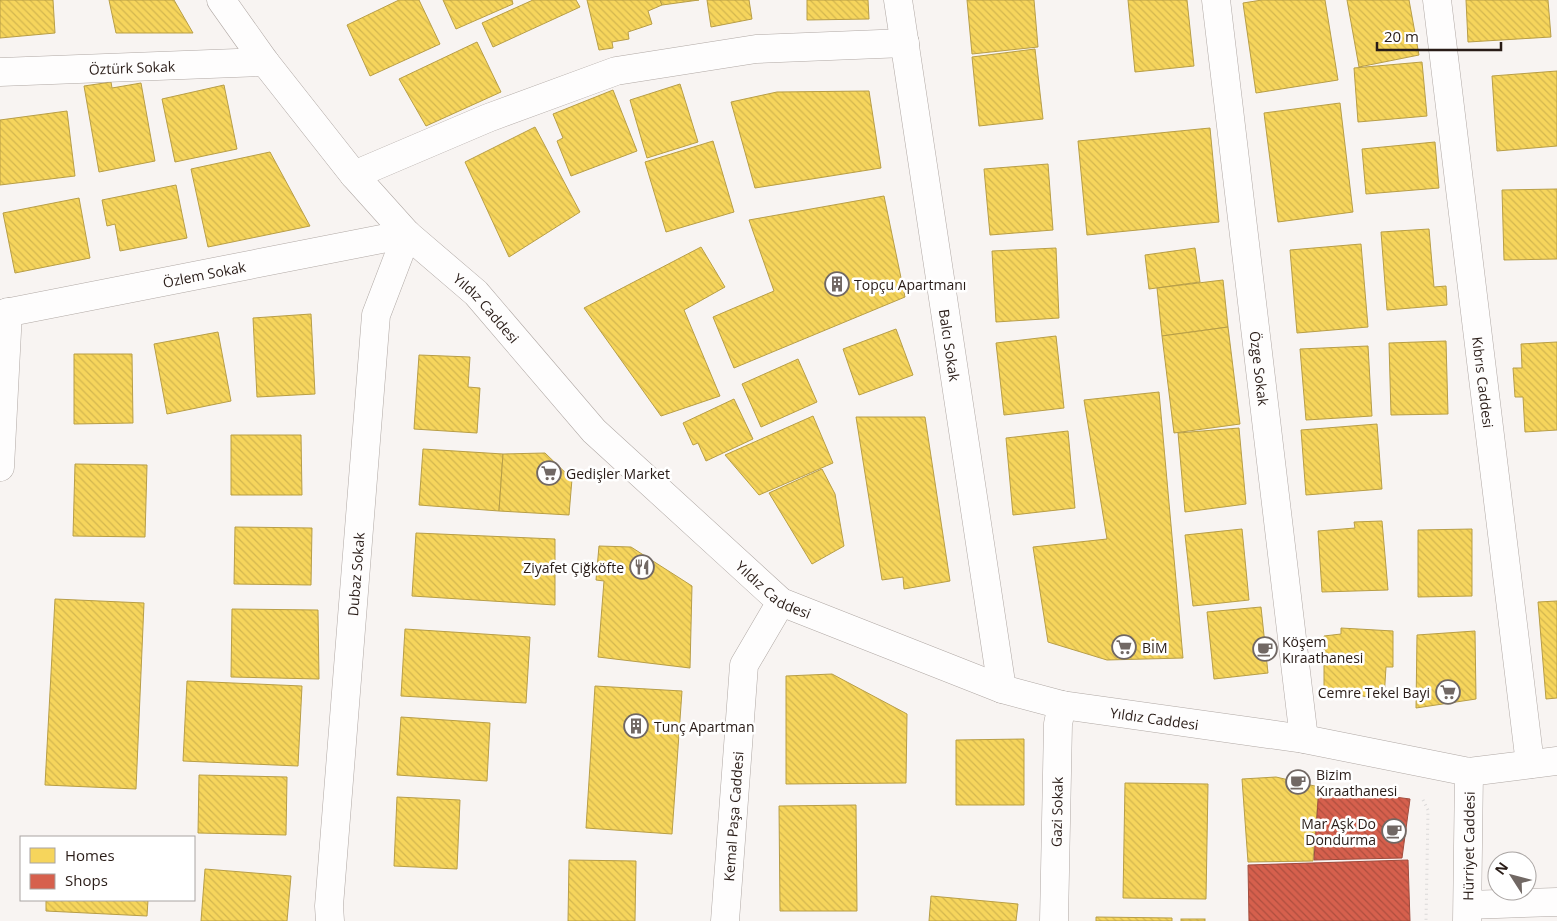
<svg xmlns="http://www.w3.org/2000/svg" width="1557" height="921" font-family="'Open Sans',sans-serif">
<defs>
<pattern id="homes-back-hatch" width="6" height="6" patternUnits="userSpaceOnUse" patternTransform="scale(1.25)"><rect width="6" height="6" fill="#f6d55c"/><path d="M-1 5l2 2M0 0l6 6M5-1l2 2" fill="none" stroke="#d3b64f"/></pattern>
<pattern id="shops-back-hatch" width="6" height="6" patternUnits="userSpaceOnUse" patternTransform="scale(1.25)"><rect width="6" height="6" fill="#d6604d"/><path d="M-1 5l2 2M0 0l6 6M5-1l2 2" fill="none" stroke="#ae4e3f"/></pattern>
</defs>
<rect width="100%" height="100%" fill="#f8f4f2"/>
<!-- homes -->
<g fill="url(#homes-back-hatch)" stroke="#b89e47">
<path d="M0,0h53l2,33 -55,5z"/>
<path d="M109,0h65l19,33h-77z"/>
<path d="M399,0h20l21,44 -70,32 -23,-51z"/>
<path d="M443,0h69l1,4 -57,25z"/>
<path d="M533,0h43l4,7 -87,40 -11,-24z"/>
<path d="M587,0h73l2,5 -14,6 4,13 -24,8 1,7 -17,3 1,6 -14,2z"/>
<path d="M660,0h39l-37,5z"/>
<path d="M707,0h42l3,19 -41,8z"/>
<path d="M807,0h61l1,19 -62,1z"/>
<path d="M967,0h67l4,47 -66,7z"/>
<path d="M1128,0h59l7,66 -59,6z"/>
<path d="M1262,0h63l13,80 -82,13 -13,-90z"/>
<path d="M1347,0h62l10,55 -60,12z"/>
<path d="M1466,0h82l3,37 -83,5z"/>
<path d="M477,42l24,50 -75,34 -27,-47z"/>
<path d="M1035,49l8,70 -64,7 -7,-69z"/>
<path d="M1422,62l5,54 -69,6 -4,-54z"/>
<path d="M1557,71v75l-60,5 -5,-75z"/>
<path d="M111,82l1,6 29,-5 14,78 -56,11 -15,-86z"/>
<path d="M680,84l18,58 -51,16 -17,-58z"/>
<path d="M224,85l13,64 -62,13 -13,-63z"/>
<path d="M613,90l24,61 -66,25 -14,-35 6,-3 -10,-24z"/>
<path d="M869,91l12,77 -126,20 -24,-86 46,-10z"/>
<path d="M1340,103l13,109 -75,10 -14,-109z"/>
<path d="M67,111l8,65 -75,9v-65z"/>
<path d="M535,127l45,85 -71,45 -44,-95z"/>
<path d="M1210,128l9,94 -132,13 -9,-94z"/>
<path d="M713,141l21,71 -68,20 -21,-70z"/>
<path d="M1435,142l4,46 -73,6 -4,-45z"/>
<path d="M270,152l40,74 -102,21 -17,-78z"/>
<path d="M1048,164l5,66 -63,5 -6,-66z"/>
<path d="M176,185l11,53 -67,13 -5,-27 -8,2 -5,-26z"/>
<path d="M1557,189v70l-53,1 -2,-70z"/>
<path d="M884,196l21,101 -171,71 -21,-51 61,-26 -25,-71z"/>
<path d="M79,198l11,60 -75,15 -12,-60z"/>
<path d="M1429,229l5,58 12,-1 1,19 -60,5 -6,-78z"/>
<path d="M1361,244l7,83 -71,6 -7,-83z"/>
<path d="M701,247l24,40 -41,23 36,86 -59,20 -77,-108z"/>
<path d="M1056,248l3,70 -63,4 -4,-71z"/>
<path d="M1195,248l5,34 -51,7 -4,-34z"/>
<path d="M1223,280l5,47 -66,9 -5,-48z"/>
<path d="M311,314l4,80 -58,3 -4,-79z"/>
<path d="M1228,327l12,97 -66,9 -12,-97z"/>
<path d="M896,329l17,46 -54,20 -16,-46z"/>
<path d="M218,332l13,69 -64,13 -13,-70z"/>
<path d="M1056,336l8,72 -60,7 -8,-72z"/>
<path d="M1446,341l2,73 -57,1 -2,-72z"/>
<path d="M1557,342v88l-32,2 -2,-35h-8l-2,-29h9l-1,-24z"/>
<path d="M1368,346l4,70 -66,4 -6,-71z"/>
<path d="M74,354h58l1,69 -59,1z"/>
<path d="M419,355l51,2 -2,30 12,1 -3,45 -63,-4z"/>
<path d="M798,359l19,43 -56,25 -19,-43z"/>
<path d="M1159,392l24,266 -76,2 -59,-18 -15,-95 74,-8 -23,-139z"/>
<path d="M734,399l19,40 -47,22 -8,-18 -5,2 -10,-22z"/>
<path d="M813,416l20,47 -74,32 -34,-40z"/>
<path d="M856,417h69l25,164 -46,8 -1,-12 -21,3z"/>
<path d="M1377,424l5,65 -76,6 -5,-65z"/>
<path d="M1239,428l7,76 -61,8 -7,-79z"/>
<path d="M1068,431l7,77 -62,7 -7,-77z"/>
<path d="M231,435h70l1,60h-71z"/>
<path d="M423,449l80,5 -4,57 -80,-6z"/>
<path d="M545,453l27,26 -3,36 -70,-4 4,-57z"/>
<path d="M75,464l72,1 -2,72 -72,-1z"/>
<path d="M822,469l13,25 9,52 -32,18 -43,-71z"/>
<path d="M1382,521l6,69 -66,2 -4,-61 37,-3 -1,-6z"/>
<path d="M235,527l77,1 -1,57 -77,-1z"/>
<path d="M1242,529l7,71 -56,6 -8,-71z"/>
<path d="M1472,529v67l-54,1v-67z"/>
<path d="M416,533l139,6v66l-143,-9z"/>
<path d="M599,546l32,1 61,39 -2,82 -92,-11 6,-76 -8,-1z"/>
<path d="M55,599l89,4 -8,186 -91,-4z"/>
<path d="M1557,601v97l-11,1 -8,-97z"/>
<path d="M1261,607l7,66 -54,6 -7,-67z"/>
<path d="M232,609l86,1 1,69 -88,-2z"/>
<path d="M1341,628l52,3v36h-7l-2,32 -60,-8v-55l17,-2z"/>
<path d="M405,629l125,8 -4,66 -125,-7z"/>
<path d="M1475,631l1,68 -60,9 1,-73z"/>
<path d="M832,674l75,40 -1,69 -120,1v-108z"/>
<path d="M187,681l115,5 -4,80 -115,-5z"/>
<path d="M595,686l87,5 -10,143 -86,-6z"/>
<path d="M401,717l89,6 -3,58 -90,-6z"/>
<path d="M1024,739v66h-68v-65z"/>
<path d="M199,775l88,2 -1,58 -88,-2z"/>
<path d="M1276,777l43,10 -6,74 -65,1 -6,-83z"/>
<path d="M1125,783l83,1 -2,115 -83,-1z"/>
<path d="M397,797l63,3 -3,69 -63,-3z"/>
<path d="M856,805l1,106h-77l-1,-105z"/>
<path d="M569,860l67,1 -1,60h-67z"/>
<path d="M205,869l86,7 -4,45h-86z"/>
<path d="M931,896l87,8 -2,17h-87z"/>
<path d="M46,900h102l-1,16 -101,-5z"/>
<path d="M1096,917l76,1v3h-76z"/>
<rect x="1181" y="919" width="24" height="2"/>
</g>
<!-- shops -->
<g fill="url(#shops-back-hatch)" stroke="#a24c3d">
<path d="M1319,787l91,12 -8,59 -88,2z"/>
<path d="M1408,860l2,61h-161l-1,-56z"/>
</g>
<g fill="none" stroke-linecap="round" stroke-linejoin="round">
<!-- minor casing -->
<g stroke="#b0a8a4" stroke-width="29">
<g id="minor">
<path id="s1" d="M898,0l104,689"/>
<path id="s2" d="M1216,0l88,739"/>
<path id="s3" d="M0,72l265,-10"/>
<path d="M354,175l134,-57 128,-47 140,-22 149,-6"/>
<path id="s4" d="M0,314l407,-80"/>
<path d="M0,467l8,-155"/>
<path id="s5" d="M330,921l-1,-15 47,-591 31,-81"/>
<path id="s6" d="M1054,921l4,-197 4,-19"/>
</g>
</g>
<!-- tertiary casing -->
<g stroke="#b0a8a4" stroke-width="29">
<g id="tertiary">
<path id="s7" d="M221,0l44,62 89,113 53,59 69,59 118,138 187,171 221,87 60,16 242,34 165,33 88,-11"/>
<path id="s8" d="M1437,0l93,764"/>
<path d="M1468,905l89,-3"/>
<path id="s9" d="M725,921l19,-256 37,-63"/>
<path id="s10" d="M1467,921l2,-149"/>
</g>
</g>
<!-- path -->
<path stroke="#d9d7d7" stroke-width="3" stroke-dasharray="1 4" stroke-linecap="butt" d="M1423,800l5,10 -2,111"/>
<!-- minor -->
<use href="#minor" stroke="#fefdfd" stroke-width="28"/>
<!-- tertiary -->
<use href="#tertiary" stroke="#fefdfd" stroke-width="28"/>
</g>
<!-- icons -->
<defs>
<g id="building-ring" transform="scale(1.25)"><circle r="9.5" fill="#fff" stroke="#716864" stroke-width="1.5"/><path d="M-4-6H4V6H1V3H-1V6H-4ZM-2.5-4.3h1.7v1.8h-1.7ZM.8-4.3h1.7v1.8H.8ZM-2.5-1h1.7V.8h-1.7ZM.8-1h1.7V.8H.8Z" fill="#716864"/></g>
<g id="supermarket-ring" transform="scale(1.25)"><circle r="9.5" fill="#fff" stroke="#716864" stroke-width="1.5"/><path d="M-6-5.5h2.5l.6 2H6L4.5 2H-2.5L-4.4-4H-6ZM-1.5 3.2a1.3 1.3 0 1 0 .1 0ZM3 3.2a1.3 1.3 0 1 0 .1 0Z" fill="#716864"/></g>
<g id="restaurant-ring" transform="scale(1.25)"><circle r="9.5" fill="#fff" stroke="#716864" stroke-width="1.5"/><path d="M-5-6h1v4h1v-4h1v4h1v-4h1v5L-1.5 .5V6h-2V.5L-5-1ZM5-6V6H3V1.5H1.5Q1.5-4 5-6Z" fill="#716864"/></g>
<g id="cafe-ring" transform="scale(1.25)"><circle r="9.5" fill="#fff" stroke="#716864" stroke-width="1.5"/><path d="M-5.5-4.5H6V0H3Q3 3.5 0 3.5H-2.5Q-5.5 3.5-5.5 0ZM3-3.2v2h1.7v-2ZM-6 4.5H4V6H-6Z" fill="#716864"/></g>
</defs>
<g fill-rule="evenodd">
<use href="#building-ring" x="837" y="284"/>
<use href="#supermarket-ring" x="549" y="473"/>
<use href="#restaurant-ring" x="642" y="567"/>
<use href="#supermarket-ring" x="1124" y="647"/>
<use href="#cafe-ring" x="1265" y="649"/>
<use href="#supermarket-ring" x="1448" y="692"/>
<use href="#building-ring" x="636" y="726"/>
<use href="#cafe-ring" x="1298" y="782"/>
<use href="#cafe-ring" x="1394" y="831"/>
</g>
<g text-anchor="middle" dominant-baseline="central" stroke-width="5" stroke-linejoin="round" paint-order="stroke">
<!-- street labels -->
<g font-size="14" fill="#291c17" stroke="#fff">
<text stroke="none"><textPath href="#s3" startOffset="132">Öztürk Sokak</textPath></text>
<text stroke="none"><textPath href="#s4" startOffset="208">Özlem Sokak</textPath></text>
<text stroke="none"><textPath href="#s7" startOffset="408">Yıldız Caddesi</textPath></text>
<text stroke="none"><textPath href="#s1" startOffset="349">Balcı Sokak</textPath></text>
<text stroke="none"><textPath href="#s2" startOffset="371">Özge Sokak</textPath></text>
<text stroke="none"><textPath href="#s8" startOffset="385">Kıbrıs Caddesi</textPath></text>
<text stroke="none"><textPath href="#s5" startOffset="348">Dubaz Sokak</textPath></text>
<text stroke="none"><textPath href="#s7" startOffset="812">Yıldız Caddesi</textPath></text>
<text stroke="none"><textPath href="#s7" startOffset="1218">Yıldız Caddesi</textPath></text>
<text stroke="none"><textPath href="#s6" startOffset="109">Gazi Sokak</textPath></text>
<text stroke="none"><textPath href="#s9" startOffset="105">Kemal Paşa Caddesi</textPath></text>
<text stroke="none"><textPath href="#s10" startOffset="75">Hürriyet Caddesi</textPath></text>
</g>
<!-- poi labels -->
<g font-size="14" fill="#291c17" stroke="#fff" text-anchor="start">
<text x="854" y="284">Topçu Apartmanı</text>
<text x="566" y="473">Gedişler Market</text>
<text x="624" y="567" text-anchor="end">Ziyafet Çiğköfte</text>
<text x="1282" y="641">Köşem<tspan x="1282" dy="16">Kıraathanesi</tspan></text>
<text x="1142" y="647">BİM</text>
<text x="1430" y="692" text-anchor="end">Cemre Tekel Bayi</text>
<text x="654" y="726">Tunç Apartman</text>
<text x="1316" y="774">Bizim<tspan x="1316" dy="16">Kıraathanesi</tspan></text>
<text x="1376" y="823" text-anchor="end">Mar Aşk Do<tspan x="1376" dy="16">Dondurma</tspan></text>
</g>
</g>
<!-- legend -->
<rect x="20" y="836" width="175" height="65" fill="#ffffff" stroke="#a9a4a2"/>
<rect x="30" y="848" width="25" height="15" fill="#f6d55c" stroke="#a9a4a2"/>
<text x="65" y="861" font-size="15" fill="#291c17">Homes</text>
<rect x="30" y="874" width="25" height="15" fill="#d6604d" stroke="#a9a4a2"/>
<text x="65" y="886" font-size="15" fill="#291c17">Shops</text>
<!-- north arrow -->
<g transform="translate(1512 876) rotate(306)"><circle r="24" fill="#ffffff" stroke="#a9a4a2"/>
<path d="M0-4L9 19L0 12L-9 19Z" fill="#716864"/>
<text y="-8" font-size="14" font-weight="bold" text-anchor="middle" fill="#291c17">N</text>
</g>
<!-- scale -->
<path d="M1377 42v8h124v-8" fill="none" stroke="#291c17" stroke-width="2.5"/>
<text x="1384" y="42" font-size="15" fill="#291c17" stroke="#ffffff" stroke-width="4" paint-order="stroke">20 m</text>
</svg>
